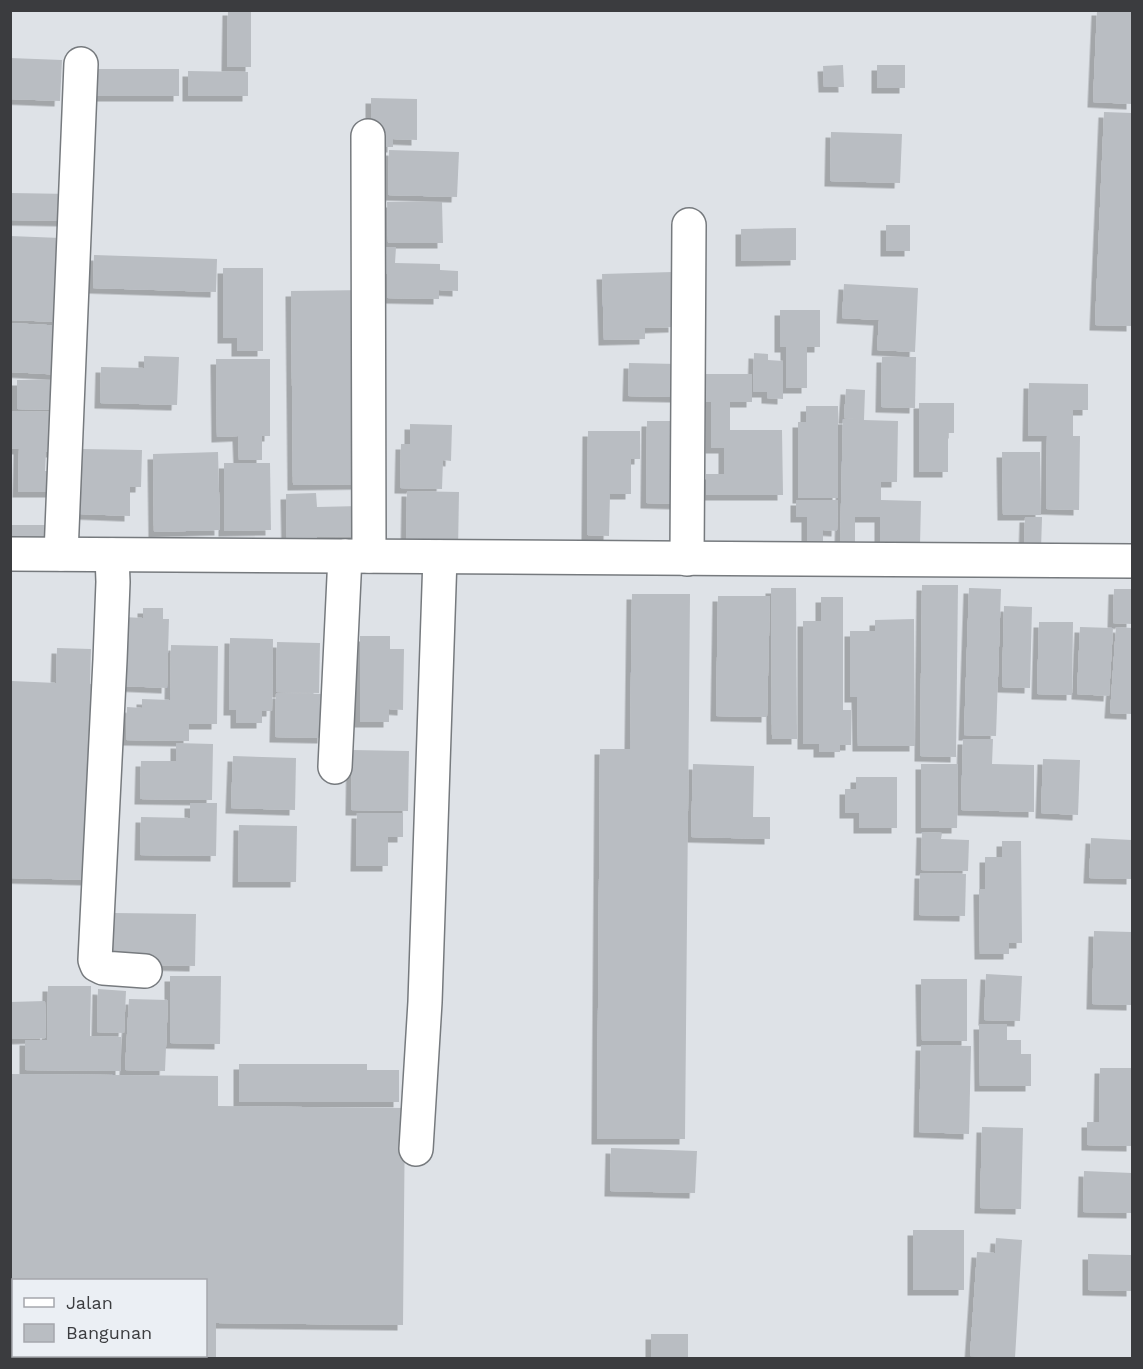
<svg xmlns="http://www.w3.org/2000/svg" width="1143" height="1369" font-family="'Work Sans',sans-serif">
<defs>
<filter id="shadow"><feDropShadow dx="-5.5" dy="5.5" stdDeviation="0" flood-color="#0004"/></filter>
</defs>
<rect width="100%" height="100%" fill="#dee2e7"/>
<!-- building -->
<g fill="#b9bdc2" fill-rule="evenodd" filter="url(#shadow)">
<path d="M228,10h23v57h-24z"/>
<path d="M1097,10h35v94l-39,-2z"/>
<path d="M10,58l52,2 -2,41 -50,-2z"/>
<path d="M843,65l1,22h-20l-1,-21z"/>
<rect x="877" y="65" width="28" height="23"/>
<rect x="95" y="69" width="84" height="27"/>
<path d="M188,71l60,1v24h-60z"/>
<path d="M371,98l46,1v41l-24,-1v8h-22z"/>
<path d="M1104,112l28,1v213l-37,-1z"/>
<path d="M831,132l71,2 -2,49 -70,-2z"/>
<path d="M389,150l70,2 -2,45 -69,-2z"/>
<path d="M10,193l62,1v27l-62,-1z"/>
<path d="M387,202h55l1,41h-55z"/>
<rect x="886" y="225" width="24" height="26"/>
<path d="M796,228v32l-55,1v-32z"/>
<path d="M10,236l51,2 -3,84 -48,-2z"/>
<path d="M379,247h17l-1,16 45,1v6l18,1v20l-19,-1v9l-52,-1v-24l-9,-1z"/>
<path d="M94,255l123,4 -1,33 -123,-4z"/>
<path d="M223,268h40v83h-26v-13h-14z"/>
<path d="M673,272l1,55 -29,1v11l-41,1 -2,-66z"/>
<path d="M844,284l74,4 -3,64 -38,-2 2,-30 -37,-2z"/>
<path d="M367,290l1,194 -75,1 -2,-194z"/>
<path d="M780,310h40v37h-13v41h-21v-41h-6z"/>
<path d="M10,323l56,3 -3,49 -53,-3z"/>
<path d="M754,353l14,1v6l15,1v38l-16,-1v-6h-14z"/>
<path d="M144,356l35,1 -2,48 -77,-2 1,-36 43,1z"/>
<path d="M882,357h34l-1,51 -34,-1z"/>
<path d="M216,359h54v77h-8v24h-23l-1,-24 -21,1z"/>
<path d="M629,363l49,1 -1,33 -49,-1z"/>
<path d="M706,374h46v28h-22v28h52l1,65h-77v-21h18v-26h-13v-46h-5z"/>
<path d="M17,380h42v30l-42,-1z"/>
<path d="M1029,383l59,1v26h-15v26h7l-1,74 -33,-1 1,-73h-19z"/>
<path d="M846,389l19,1 -1,30 34,1 -1,61h-16v18l40,1 -1,44h-40v-28h-25v29l-15,-1 3,-126h14l-13,-1z"/>
<path d="M919,403h35v30h-6v39h-29z"/>
<path d="M806,406h32v92h-40v-76h8z"/>
<path d="M10,411l49,1v40h-13l-1,19h9v21h-36l1,-43 -9,-1z"/>
<path d="M647,421h37l-1,83 -37,-1z"/>
<path d="M410,424l42,1 -1,36 -8,-1 -1,29 -42,-1 1,-44h9z"/>
<path d="M588,431h52v28h-9v35h-21l-1,42 -22,-1z"/>
<path d="M81,449l61,1 -1,37h-11v29l-50,-2z"/>
<path d="M218,452l2,78 -66,2 -1,-78z"/>
<path d="M1002,452h38l1,63h-38z"/>
<path d="M224,463h46l1,67 -47,1z"/>
<path d="M407,491l52,1 -1,58h-52z"/>
<path d="M316,493l1,14 44,-1 1,30 -45,1v7h-30l-1,-50z"/>
<path d="M796,500h42l-1,31 -14,-1v12l-16,-1v-24h-11z"/>
<path d="M1025,517h17l-1,33 -17,-1z"/>
<rect x="10" y="525" width="47" height="17"/>
<path d="M922,585h36l-2,172 -36,-1z"/>
<path d="M771,588h25l1,151h-25z"/>
<path d="M969,588l32,1 -5,147 -32,-1z"/>
<path d="M1114,589h18v35l-19,-1z"/>
<path d="M632,594h58l-5,545h-88l3,-390h30z"/>
<path d="M718,596h52l-3,121 -51,-1z"/>
<path d="M821,597h22v113h8v35h-11v7h-21v-8h-16v-123h18z"/>
<path d="M1004,606l28,1 -2,81 -28,-1z"/>
<path d="M143,608h20v11h6l-2,69 -45,-2 1,-69 20,1z"/>
<path d="M914,619l1,127h-57l-1,-49h-7v-66h25v-11z"/>
<path d="M1039,622h34l-1,73 -35,-1z"/>
<path d="M1080,627l33,1 -4,68 -32,-2z"/>
<path d="M1116,627l16,1v86l-22,-1z"/>
<path d="M360,636h30v13h14l-1,61 -14,-1v13h-29z"/>
<path d="M230,638l43,1 -1,72h-10v12h-26v-13h-7z"/>
<path d="M277,642l43,1 -1,50 -43,-1z"/>
<path d="M171,645l47,1 -1,78h-28v17l-63,-1 1,-33 15,1v-9l28,1z"/>
<path d="M57,648l34,1 -1,35h7l-5,196 -82,-2v-132l2,-65 44,2z"/>
<path d="M276,693l49,1 -2,44 -48,-1z"/>
<path d="M963,739h30l-1,25 42,1v47l-73,-2z"/>
<path d="M176,743l37,1 -1,56 -72,-1 1,-38h35z"/>
<path d="M352,750l57,1 -1,60 -57,-1z"/>
<path d="M233,756l63,2 -1,52 -64,-2z"/>
<path d="M1043,759l37,1 -2,55 -37,-2z"/>
<path d="M693,764l61,2 -1,51h17v22l-79,-2z"/>
<path d="M921,764h37l-1,64h-36z"/>
<path d="M856,777h41v51h-38v-15h-14v-24h11z"/>
<path d="M190,803h27l-1,53 -76,-1 1,-38 49,1z"/>
<path d="M357,813h46v24h-15v29h-32z"/>
<path d="M239,825l58,1 -1,56h-58z"/>
<path d="M922,832l20,1 -1,6 28,1 -1,31 -47,-1z"/>
<path d="M1091,838l41,2v39l-43,-1z"/>
<path d="M1002,841h19l1,102h-13v11h-29l-1,-65h6v-32h17z"/>
<path d="M920,873l46,1 -1,42 -46,-1z"/>
<path d="M113,913l83,1 -1,52 -83,-2z"/>
<path d="M1094,931l38,1v73l-40,-1z"/>
<path d="M986,974l36,2 -2,45 -36,-1z"/>
<path d="M170,976h51l-1,68 -50,-1z"/>
<path d="M921,979h46v62h-45z"/>
<path d="M48,986h43l-1,50 31,1v34l-96,-1v-30h22z"/>
<path d="M98,989l28,2 -2,42 -27,-1z"/>
<path d="M129,999l39,1 -3,71 -40,-1z"/>
<path d="M45,1001l1,37 -36,1v-37z"/>
<path d="M979,1024h28v16h14v14h10v32h-51z"/>
<path d="M921,1045l50,1 -2,88 -50,-2z"/>
<path d="M239,1064h128v6h32v32h-160z"/>
<path d="M1100,1068h32v78l-45,-1v-23h12z"/>
<path d="M10,1074l208,2v30l187,2 -2,217 -187,-2v35h-206zM14,1280h192v76h-192z"/>
<path d="M982,1127l41,1 -2,81 -41,-1z"/>
<path d="M611,1148l86,3 -2,42 -85,-2z"/>
<path d="M1084,1171l48,2v40l-49,-1z"/>
<rect x="913" y="1230" width="51" height="60"/>
<path d="M996,1238l26,2 -7,118 -45,-2 7,-104 18,1z"/>
<path d="M1088,1254l44,1v36l-44,-1z"/>
<rect x="651" y="1334" width="37" height="24"/>
</g>
<g fill="none" stroke-linecap="round" stroke-linejoin="round">
<!-- minor casing -->
<g stroke="#767a7e" stroke-width="36">
<g id="minor">
<path d="M368,136l1,420"/>
<path d="M10,554l1122,7"/>
<path d="M61,554l20,-490"/>
<path d="M112,555l1,27 -3,78 -15,300 2,5 6,3 42,3"/>
<path d="M687,559l2,-334"/>
<path d="M335,767l10,-211"/>
<path d="M416,1149l9,-147 15,-445"/>
</g>
</g>
<!-- minor -->
<use href="#minor" stroke="#fff" stroke-width="33"/>
</g>
<!-- border -->
<rect width="1143" height="1369" fill="none" stroke="#3b3c3f" stroke-width="24"/>
<!-- legend -->
<rect x="12" y="1279" width="195" height="78" fill="#ebeff4" stroke="#a5a7ac" stroke-width="1.5"/>
<rect x="24" y="1298" width="30" height="9" fill="#ffffff" stroke="#a5a7ac" stroke-width="1.5"/>
<text x="66" y="1309" font-size="18" fill="#3b3c3f">Jalan</text>
<rect x="24" y="1324" width="30" height="18" fill="#b9bdc2" stroke="#a5a7ac" stroke-width="1.5"/>
<text x="66" y="1339" font-size="18" fill="#3b3c3f">Bangunan</text>
</svg>
